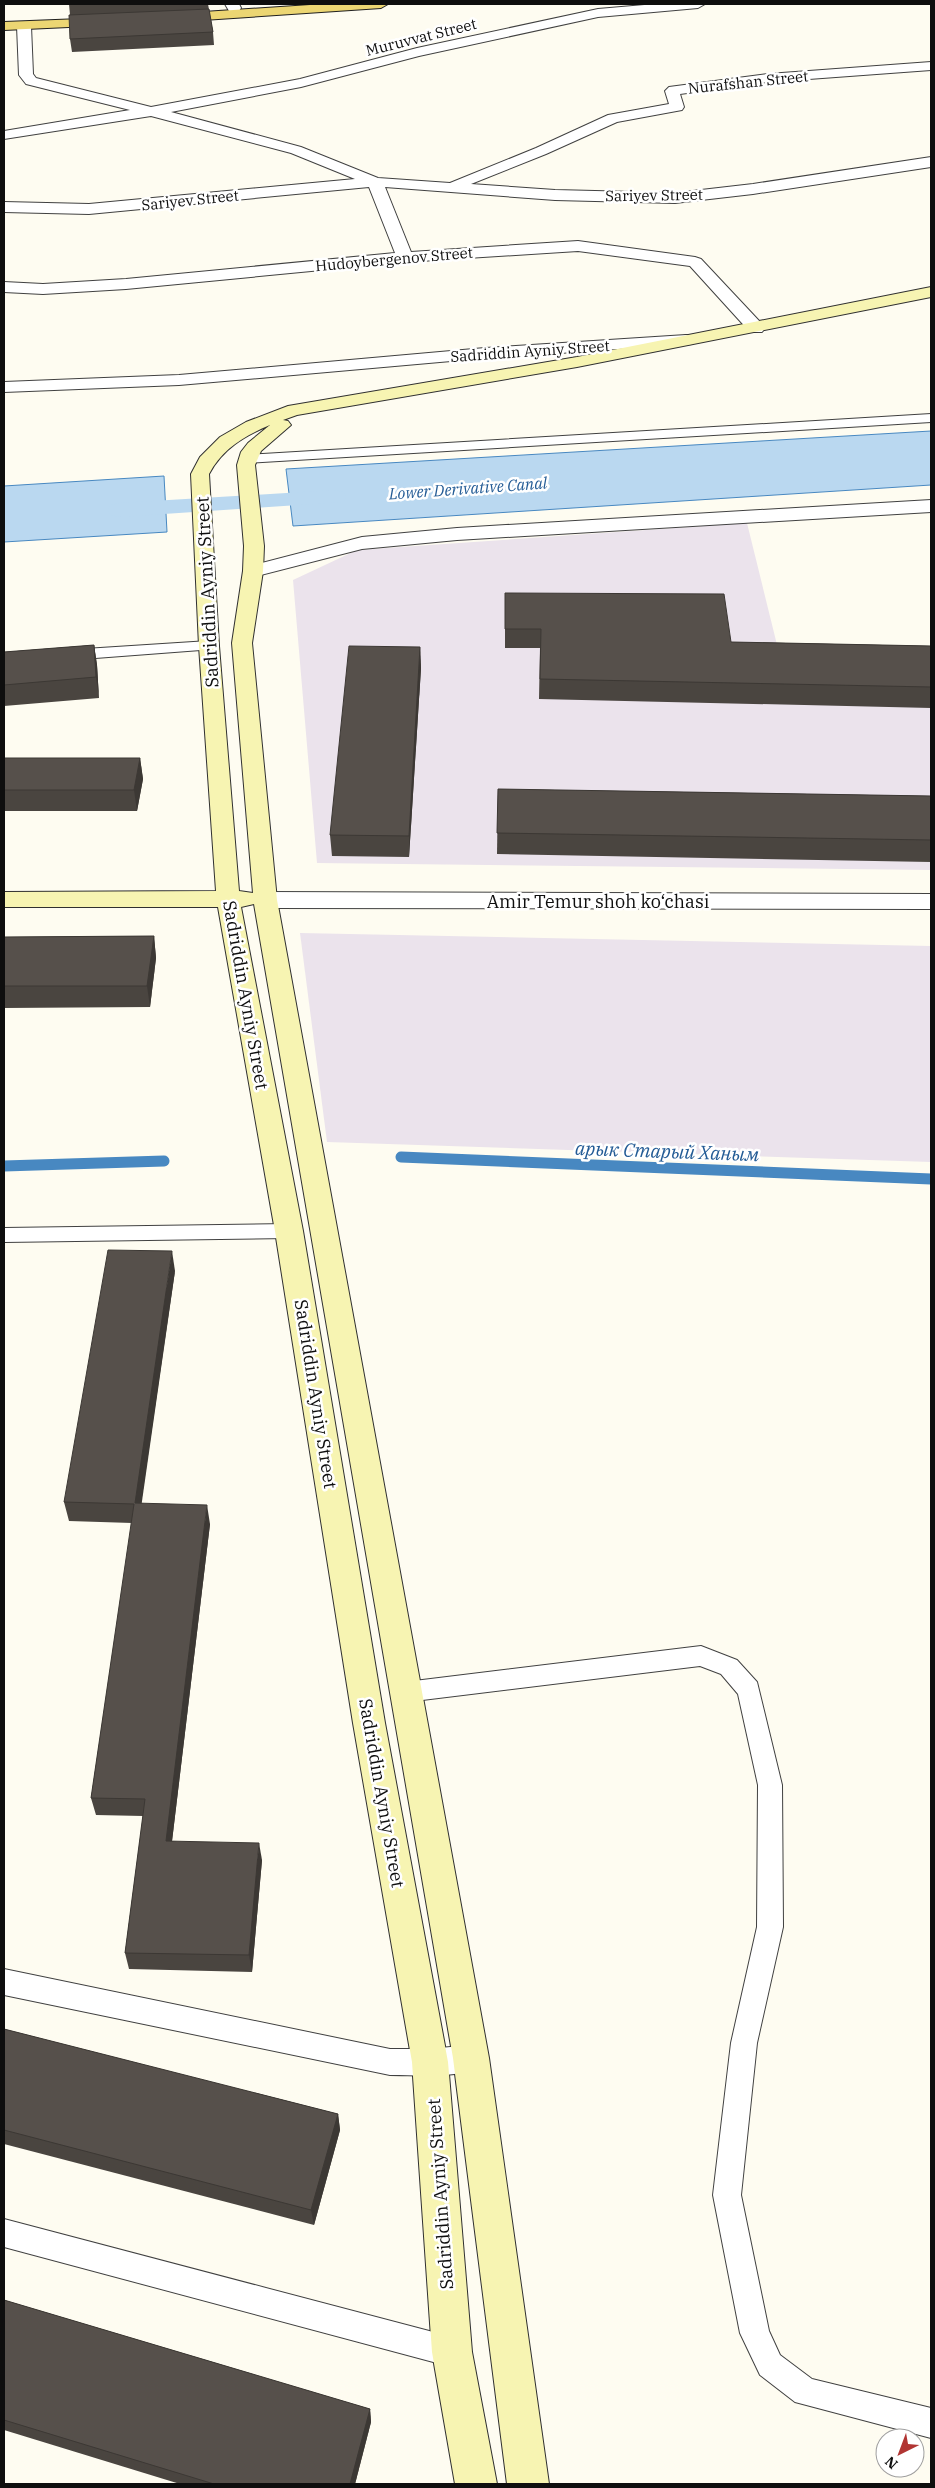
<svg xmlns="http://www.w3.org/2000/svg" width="935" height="2488" font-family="'IBM Plex Serif',serif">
<rect width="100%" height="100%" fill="#fefcf1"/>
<!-- industrial -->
<g fill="#ebe3ec">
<path d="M747,523l32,130 152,2v215l-614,-7 -24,-283 64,-30z"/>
<path d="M300,933l631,13v216l-604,-20z"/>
</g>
<!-- water -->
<g fill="#bad8f0" stroke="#4888c1">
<path d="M931,431v54l-638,41 -7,-57z"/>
<path d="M164,476l3,56 -163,10v-56z"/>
</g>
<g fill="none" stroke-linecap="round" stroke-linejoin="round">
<!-- stream -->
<g stroke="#4888c1" stroke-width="11">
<path d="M401,1157l530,22"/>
<path d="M4,1166l160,-5"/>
</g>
<!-- canal -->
<path fill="#bad8f0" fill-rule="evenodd" d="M335,490l8,2 4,5 -4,5 -224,15 -8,-2 -4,-5 4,-5 8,-2z"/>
<!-- service casing -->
<g stroke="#414141" stroke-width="2">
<g id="service">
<path d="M931,414v8l-684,41 -7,-4 7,-4z"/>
<path d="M209,641l8,5 -3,3 -145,11 -8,-5 8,-5z"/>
<path d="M289,1224l7,2 3,5 -3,5 -7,2 -285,4v-14z"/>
<path d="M701,1646l36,14 20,22 25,103 1,142 -26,116 -16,152 28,136 11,24 32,24 119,29v30l-136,-36 -35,-27 -20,-42 -27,-138 18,-152 26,-116 1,-142 -20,-91 -17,-20 -21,-8 -294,36 -8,-3 -4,-7 4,-7 8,-3z"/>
<path d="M4,1969l386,80h40l41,-4 9,4 4,9 -4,9c-27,12 -61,8 -90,8l-386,-80z"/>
<path d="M4,2219l448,118 10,5 5,10 -5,10 -10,5 -448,-120z"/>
</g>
</g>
<!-- pedestrian casing -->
<g stroke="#414141" stroke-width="2">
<path id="pedestrian" d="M225,4h14l2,4 -2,3h-10z"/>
</g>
<!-- minor casing -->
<g stroke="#414141" stroke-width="2">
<g id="minor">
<path d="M656,4h49l-7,4 -100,9 -179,39 -118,31 -130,25 130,35 77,31 72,5 86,-35 72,-33 61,-11 -4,-13 4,-4 99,-13 163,-12v8l-163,12 -88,12 4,13 -2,3 -65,12 -71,32 -75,30 84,6 120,3 78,-9 178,-27v10l-178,27 -78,9 -120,-3 -170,-13 26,65 167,-11 117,16 6,2 61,65 3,4 -3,4h-12l-60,-66 -112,-15 -173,11 -279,27 -83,5 -39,-2v-10l39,2 83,-5 269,-26 -26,-66 -280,27 -85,-2v-10l85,2 266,-25 -64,-26 -140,-37 -147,23v-8l126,-21 -104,-26 -7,-9 -2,-49 2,-3 5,-1 7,4 2,48 3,4 115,29 149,-28 117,-31 181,-39z"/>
<path d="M686,335l6,1 3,4 -3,4 -207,14 -306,27 -175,7v-10l175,-7 306,-27z"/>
<path d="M931,500v12l-474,28 -95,9 -109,28 -7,-2 -3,-4 3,-4 116,-30 95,-9z"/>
<path d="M265,892l666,2v15l-666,-1 -8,-3 -4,-5 4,-5z"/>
</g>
</g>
<!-- secondary casing -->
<g stroke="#303030" stroke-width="2">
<path id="secondary" d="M931,287v10l-354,70 -280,48 -14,5 5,1 3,4 -30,26 -6,14 9,81 -1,25 -11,72 25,257 212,1158 60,426h-42l-54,-426 -199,-1154 -13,3 62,324 82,492 63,339 24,290 25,132h-42l-23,-132 -20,-290 -59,-339 -78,-492 -57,-324h-214v-15l212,-1 -17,-245 -8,-172 9,-17 20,-20 26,-15 42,-16 289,-49zM270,425l-22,18 -7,9 -4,13 7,81 -1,25 -11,72 21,250 -14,-2 -20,-245 -10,-172c13,-25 35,-38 61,-49z"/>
</g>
<!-- primary casing -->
<g stroke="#1f1f1f" stroke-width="2">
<g id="primary">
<path d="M325,4h63l-7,4 -208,14 -7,-4 7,-4z"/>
<path d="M107,18l5,1 2,3 -2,3 -108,5v-8z"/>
</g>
</g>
<!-- service -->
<use href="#service" fill="#fff" fill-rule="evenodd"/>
<!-- pedestrian -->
<use href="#pedestrian" fill="#fff" fill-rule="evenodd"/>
<!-- minor -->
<use href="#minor" fill="#fff" fill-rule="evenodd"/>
<!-- secondary -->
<use href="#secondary" fill="#f7f4b2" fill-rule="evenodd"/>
<!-- primary -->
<use href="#primary" fill="#ecd673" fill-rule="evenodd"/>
</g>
<!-- wall -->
<g fill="#4a4540">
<path d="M69,4h139l5,28 1,13 -142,7 -2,-13v-24z"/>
<path d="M505,593l226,49 200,4v62l-392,-9 1,-51h-35z"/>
<path d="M94,645l3,20 2,33 -95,8v-54z"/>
<path d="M420,647l1,21 -12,189 -77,-1 -2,-21z"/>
<path d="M4,758h136l3,21 -6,32h-133z"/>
<path d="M498,789l433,7v66l-434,-8z"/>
<path d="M154,936l2,22 -6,49 -146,1v-71z"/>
<path d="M175,1271l-34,232 69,21 -38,317 90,19 -10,112 -123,-3 -4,-16 18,-137 -47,-1 -5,-17 41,-275 -63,-2 -5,-19z"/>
<path d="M4,2029l334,85 2,16 -26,95 -310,-81z"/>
<path d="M4,2300l366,109 1,13 -16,62h-175l-176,-54z"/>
</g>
<!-- shaded-wall -->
<g fill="#3c3834">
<path d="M94,645l3,20 2,33 -3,-21z"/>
<path d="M420,647l1,21 -12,189v-21z"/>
<path d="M140,758l3,21 -6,32 -3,-21z"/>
<path d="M154,936l2,22 -6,49 -3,-21z"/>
<path d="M172,1251l3,20 -36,251 -4,-19z"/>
<path d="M207,1505l3,19 -40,334 -4,-17z"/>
<path d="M259,1843l3,17 -10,112 -3,-17z"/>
<path d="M338,2114l2,16 -26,95 -3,-15z"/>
<path d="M370,2409l1,13 -16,62h-5z"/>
</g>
<!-- building -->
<g fill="#56504b" stroke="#3c3834">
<path d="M209,9l4,23 -143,7 -1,-24z"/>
<path d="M505,593l219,1 7,48 200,4v41l-391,-8 1,-50h-36z"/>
<path d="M94,645l2,32 -92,8v-33z"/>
<path d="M349,646l71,1 -11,189 -79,-1z"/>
<path d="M4,758h136l-6,32h-130z"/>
<path d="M498,789l433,7v44l-434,-7z"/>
<path d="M154,936l-7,50h-143v-49z"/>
<path d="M108,1250l64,1 -37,252 72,2 -41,336 93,2 -10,112 -124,-2 20,-154 -54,-1 43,-294 -70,-2z"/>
<path d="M4,2029l334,85 -27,96 -307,-80z"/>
<path d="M4,2300l366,109 -20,75h-136l-210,-64z"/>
</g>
<g text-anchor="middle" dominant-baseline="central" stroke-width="5" stroke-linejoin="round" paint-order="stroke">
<!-- far-street labels -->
<g font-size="15" fill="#0e0e0e" stroke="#fff">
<text transform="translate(421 37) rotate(-14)">Muruvvat Street</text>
<text transform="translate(748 82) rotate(-6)">Nurafshan Street</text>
<text transform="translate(654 195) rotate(-1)">Sariyev Street</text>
<text transform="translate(190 200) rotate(-6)">Sariyev Street</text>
<text transform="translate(394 259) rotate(-5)">Hudoybergenov Street</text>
<text transform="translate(530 351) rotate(-4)">Sadriddin Ayniy Street</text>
</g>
<!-- far-water labels -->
<g font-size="16" font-style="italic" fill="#235b95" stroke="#fff">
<text transform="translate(468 488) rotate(-4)">Lower Derivative Canal</text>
</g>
<!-- street labels -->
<g font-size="18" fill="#0e0e0e" stroke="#fff">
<text transform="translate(207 592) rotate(-93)">Sadriddin Ayniy Street</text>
<text x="598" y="901">Amir Temur shoh ko‘chasi</text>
<text transform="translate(246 995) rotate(80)">Sadriddin Ayniy Street</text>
<text transform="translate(316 1394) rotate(81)">Sadriddin Ayniy Street</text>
<text transform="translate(382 1793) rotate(80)">Sadriddin Ayniy Street</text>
<text transform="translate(440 2194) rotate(-94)">Sadriddin Ayniy Street</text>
</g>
<!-- water labels -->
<g font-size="19" font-style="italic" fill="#235b95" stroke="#fff">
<text transform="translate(667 1151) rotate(2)">арык Старый Ханым</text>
</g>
</g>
<!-- border -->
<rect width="935" height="2488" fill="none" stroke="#0e0e0e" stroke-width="10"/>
<!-- north arrow -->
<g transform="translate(900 2453) rotate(222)"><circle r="24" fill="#ffffff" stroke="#9f9f9f"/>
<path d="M0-4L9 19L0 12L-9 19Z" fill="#b13533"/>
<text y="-8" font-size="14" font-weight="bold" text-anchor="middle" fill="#0e0e0e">N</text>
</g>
</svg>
